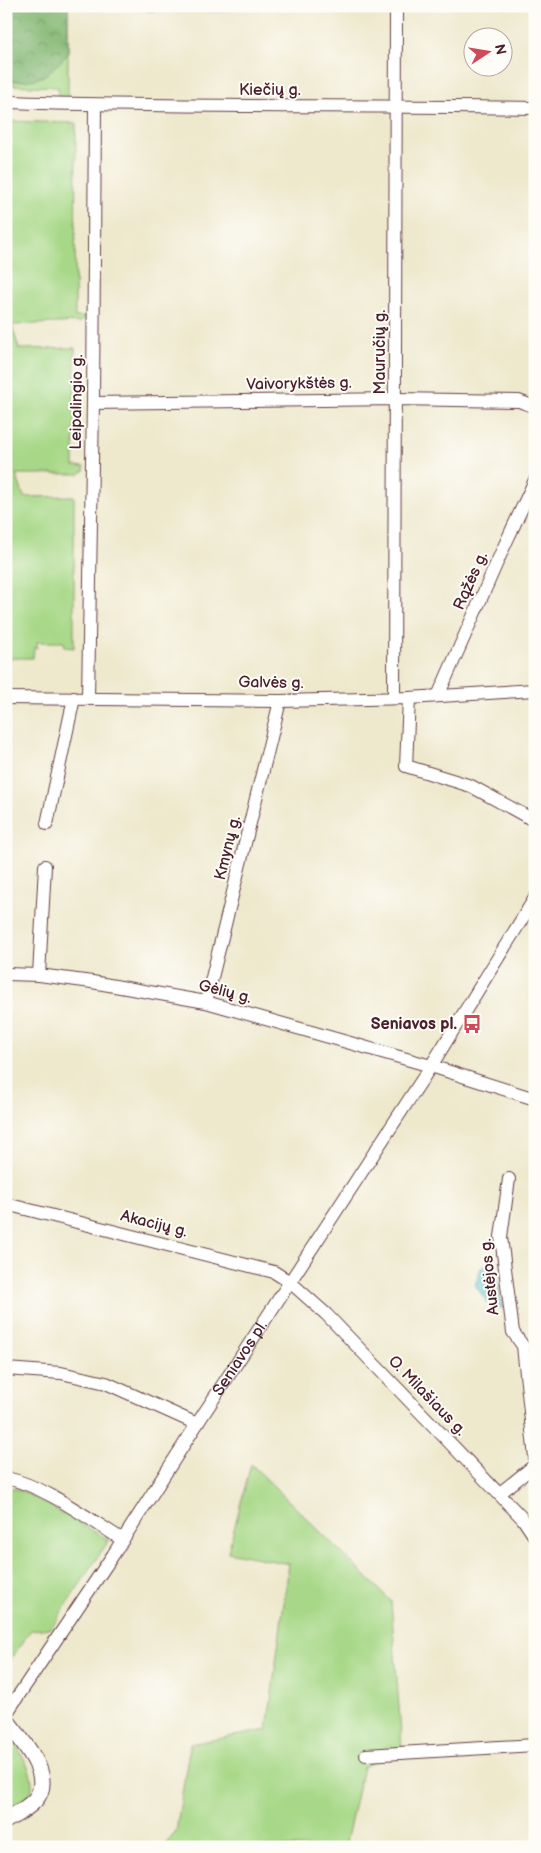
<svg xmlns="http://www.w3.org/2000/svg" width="541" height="1853" font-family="'Balsamiq Sans',sans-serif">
<defs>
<pattern id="forest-crowns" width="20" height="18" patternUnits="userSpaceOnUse" patternTransform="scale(1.25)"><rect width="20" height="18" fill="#85b874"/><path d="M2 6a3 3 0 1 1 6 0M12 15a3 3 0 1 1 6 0" fill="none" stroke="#6f955f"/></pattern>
<pattern id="water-waves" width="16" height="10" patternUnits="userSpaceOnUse" patternTransform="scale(1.25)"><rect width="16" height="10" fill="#57c4cf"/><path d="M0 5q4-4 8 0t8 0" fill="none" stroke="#4a9fa8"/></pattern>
</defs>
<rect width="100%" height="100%" fill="#fdfcf7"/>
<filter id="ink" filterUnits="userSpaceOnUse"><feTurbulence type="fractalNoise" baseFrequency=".02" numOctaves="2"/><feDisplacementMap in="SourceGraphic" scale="10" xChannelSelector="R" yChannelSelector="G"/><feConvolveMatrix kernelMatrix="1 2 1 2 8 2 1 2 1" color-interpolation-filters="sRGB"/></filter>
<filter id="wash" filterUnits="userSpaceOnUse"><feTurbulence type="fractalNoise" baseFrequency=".0096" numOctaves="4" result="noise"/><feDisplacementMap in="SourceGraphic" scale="20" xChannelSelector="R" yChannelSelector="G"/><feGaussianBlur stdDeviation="1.12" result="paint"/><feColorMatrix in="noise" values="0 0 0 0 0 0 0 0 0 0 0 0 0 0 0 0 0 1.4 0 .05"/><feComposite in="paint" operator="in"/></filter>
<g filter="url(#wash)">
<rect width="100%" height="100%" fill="#eee8cc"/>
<!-- green -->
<g fill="#a7d887" stroke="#787c59">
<path d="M6,6h62v93h-10v-12l-52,-2z"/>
<rect x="147" y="6" width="78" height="5"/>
<path d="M6,121l70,2 -1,194h12l-6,5 -69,3 7,24 56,-1 -1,118 11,1 -1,4 -5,3h-63l8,23 50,-1v152l-9,-1 -1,-5h-27v6h-3l-1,10h-27v-430l2,-11 -2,1z"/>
<path d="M251,1464l140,137 11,147 -39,19 -18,80h-182l13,-15 14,-88 77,-14 22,-166 -61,-12z"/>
<path d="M6,1486l19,6 84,48 -58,88 -20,2 -25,36z"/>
<path d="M6,1730c10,14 33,47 24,64 -5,8 -16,14 -24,20z"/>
</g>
<!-- forest -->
<path fill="url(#forest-crowns)" stroke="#686c50" d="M23,6h45v48c-26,25 -25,27 -62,27v-64z"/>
<!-- water -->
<path fill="url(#water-waves)" stroke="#50727d" d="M494,1261l9,48 -16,-7 -12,-17 6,-17z"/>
</g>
<g filter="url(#ink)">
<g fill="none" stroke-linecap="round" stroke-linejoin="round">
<!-- minor casing -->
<g stroke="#633d43" stroke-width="14">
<g id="minor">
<path d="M6,102c176,6 353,3 529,6"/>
<path d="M93,403l303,-4 123,2 16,6"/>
<path d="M438,696l64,-145 33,-71"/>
<path d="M6,698l274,3 129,-3 126,-8"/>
<path d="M394,698l2,-692"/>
<path d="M409,698l-3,68 65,20 64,35"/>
<path d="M88,699l5,-296 2,-298"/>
<path d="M47,824l27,-126"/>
<path d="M6,974l33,1 53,7 114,20 225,64 104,33"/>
<path d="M39,975l6,-109"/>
<path d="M206,1002l74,-301"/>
<path d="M509,1179l-8,58 12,95 10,14 12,112"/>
<path d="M6,1204l268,68 16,10 36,32 197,205 12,18"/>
<path d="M6,1369l55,4 45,10 91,41"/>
<path d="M6,1478c39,8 83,41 117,62"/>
<path d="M499,1494l36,-29"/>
<path id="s1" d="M6,1714l107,-159 84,-131 234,-358 104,-168"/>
<path d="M366,1755l169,-10"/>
</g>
</g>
<!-- major casing -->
<g stroke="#633d43" stroke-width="18">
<path id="major" d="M6,1720c15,20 50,56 29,80 -8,9 -19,14 -29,20"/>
</g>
<!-- minor -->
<use href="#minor" stroke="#fff" stroke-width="12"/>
<!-- major -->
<use href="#major" stroke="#fff" stroke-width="16"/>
</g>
</g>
<!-- icons -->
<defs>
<g id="bus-bare" transform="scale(1.5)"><path d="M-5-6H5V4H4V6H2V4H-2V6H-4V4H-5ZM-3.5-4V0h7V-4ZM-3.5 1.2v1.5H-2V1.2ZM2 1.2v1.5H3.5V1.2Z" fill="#d1495b" stroke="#fdfcf7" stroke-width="2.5" paint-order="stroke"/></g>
</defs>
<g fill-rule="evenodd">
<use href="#bus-bare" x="472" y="1024"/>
</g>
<g text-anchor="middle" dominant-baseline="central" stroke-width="4" stroke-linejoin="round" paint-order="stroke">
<!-- street labels -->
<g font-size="16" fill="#4a1f2b" stroke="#fdfcf7">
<text x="270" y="90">Kiečių g.</text>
<text transform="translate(380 352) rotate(-90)">Mauručių g.</text>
<text transform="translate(299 384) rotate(-1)">Vaivorykštės g.</text>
<text transform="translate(77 402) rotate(-89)">Leipalingio g.</text>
<text transform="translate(471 581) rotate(-66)">Rąžės g.</text>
<text transform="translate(271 683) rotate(1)">Galvės g.</text>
<text transform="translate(228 848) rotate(-76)">Kmynų g.</text>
<text transform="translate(225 992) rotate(14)">Gėlių g.</text>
<text transform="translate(154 1224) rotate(14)">Akacijų g.</text>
<text transform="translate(490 1277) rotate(-96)">Austėjos g.</text>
<text stroke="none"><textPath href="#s1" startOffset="426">Seniavos pl.</textPath></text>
<text transform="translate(427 1396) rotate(46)">O. Milašiaus g.</text>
</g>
<!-- poi labels -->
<g font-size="16" font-weight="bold" fill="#4a1f2b" stroke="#fdfcf7" text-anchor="end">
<text x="457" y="1024">Seniavos pl.</text>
</g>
</g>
<!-- margin -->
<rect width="541" height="1853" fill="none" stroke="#fdfcf7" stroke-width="25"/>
<!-- north arrow -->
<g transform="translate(488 52) rotate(78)"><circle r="24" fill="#fdfcf7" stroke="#b5a4a5"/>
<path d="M0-4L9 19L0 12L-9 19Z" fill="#d1495b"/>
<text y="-8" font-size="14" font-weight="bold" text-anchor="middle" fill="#4a1f2b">N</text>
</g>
</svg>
